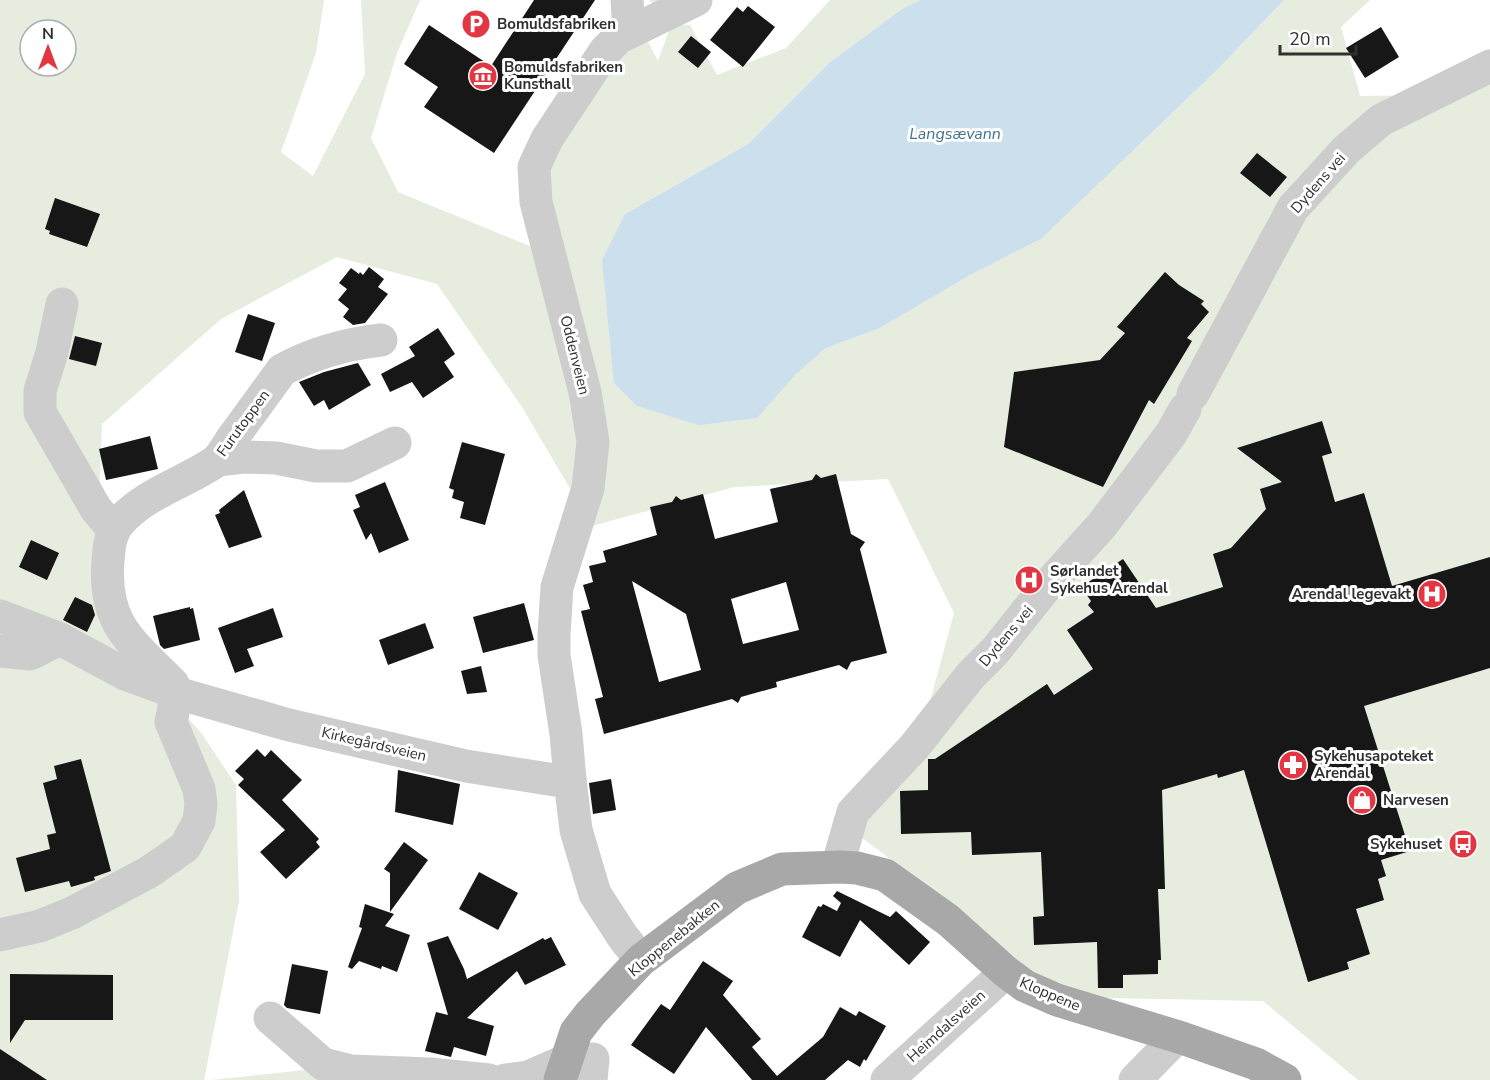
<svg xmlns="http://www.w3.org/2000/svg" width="1490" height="1080" font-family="'Nunito Sans',sans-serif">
<rect width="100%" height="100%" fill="#fff"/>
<!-- green -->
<g fill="#e6ecde" fill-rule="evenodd">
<path d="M0,0h324l-8,53 -35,99 32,24 52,-102 -4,-74h59l-23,53 -26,85 27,54 139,57 11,-88 78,-114 19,-11 13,25 13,-36 -22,-25h14l8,25h19l27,50 69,-27 44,-48h90l-18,9 -73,54 -81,81 -123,70 170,161 31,-27 54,-20 92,-54 69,-35 177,-170 66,-69h86l-29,27 19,69 77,-1 53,-17v1002h-132l-95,-79 -153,-3 -43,4 -108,-92 -120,-89 92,-123 23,-85 -66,-134 -154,8 -142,39 -70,-119 -85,-123 -100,-27 -116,62 -119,105 -3,77 19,154 59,50 25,29 34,51 3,116 -35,179h-204zM30,30h36v36h-36z"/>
<path d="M323,1068l215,12h-327z"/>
</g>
<!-- water -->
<path fill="#cbdfec" d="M920,0h364l-66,69 -177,170 -69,35 -92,54 -54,20 -31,27 -38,43 -58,7 -62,-19 -23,-23 -12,-123 23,-46 123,-70 81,-81 73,-54z"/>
<!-- building -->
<g fill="#171717" fill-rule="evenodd">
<path d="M534,0h61l-101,153 -70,-46 14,-20 -34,-23 25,-39 62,41z"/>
<path d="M748,6l27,21 -32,40 -33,-27 27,-33 6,5z"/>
<path d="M1381,27l18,30 -34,21 -19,-30z"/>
<path d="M691,36l20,16 -13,16 -20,-16z"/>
<path d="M1257,153l30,24 -17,20 -30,-24z"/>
<path d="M55,198l45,16 -13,33 -38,-13 1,-3 -5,-2z"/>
<path d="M369,267l15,12 -6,8 10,7 -23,29 -12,2 -10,-8 6,-8 -11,-9 9,-11 -8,-6 12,-15 8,6 1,-2 3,3z"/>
<path d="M1165,272l14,13 25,16 -3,3 8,8 -22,26 5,3 -38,63 -5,-4 -46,87 -99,-40 10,-75 86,-12 25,-27 -8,-6z"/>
<path d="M248,314l27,9 -13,38 -27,-9z"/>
<path d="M438,328l17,26 -11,8 10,15 -31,21 -11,-16 -22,10 -9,-18 34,-18 -6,-9z"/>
<path d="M75,336l27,7 -6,23 -27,-7z"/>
<path d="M358,363l13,22 -42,25 -5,-10 -10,6 -15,-24 25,-10z"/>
<path d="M1322,421l10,32 -10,3 13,46 29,-9 28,93 98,-29v111l-126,38 46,145 -29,9 5,16 -8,3 6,21 -28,9 14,45 -23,8 2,7 -41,13 -64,-212 -26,8 -1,-4 -55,16 3,99h-7l3,71h-3v14l-35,1v13h-25l-1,-46 -63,3 -1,-28 11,-1 -3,-64 -69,3 -1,-23 -70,2 -1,-43 28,-1v-31h7l112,-75 7,11 39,-26 -26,-39 27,-18 -6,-7 3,-4 -10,-14 42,-28 33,49 67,-21 -10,-33 18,-6 35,-39 -6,-20 22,-7 -45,-34z"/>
<path d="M150,436l8,33 -52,11 -7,-31z"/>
<path d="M462,442l43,12 -20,71 -25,-7 4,-16 -12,-4 2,-8 -5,-2z"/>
<path d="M816,474l5,4 15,-4 15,60 14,8 -5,7 27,104 -36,9 -4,8 -8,-5 -63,17 1,5 -36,10 -3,6 -6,-4 -128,35 -9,-35 8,-2 -22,-86 9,-2 -7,-24 10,-3 -4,-16 17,-4 -3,-11 54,-16 -7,-28 22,-5 4,-6 5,4 22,-6 12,45 63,-17 -8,-33 42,-9zM632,581l54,33 15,56 -42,12zM786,582l13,48 -56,14 -12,-45z"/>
<path d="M385,482l24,58 -30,13 -8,-20 -5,7 -13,-30 7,-3 -5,-12z"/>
<path d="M244,490l18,47 -33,11 -14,-33 5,-2 -1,-3z"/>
<path d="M31,540l28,13 -12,27 -28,-13z"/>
<path d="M75,597l17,8 3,10 -8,17 -24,-12z"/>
<path d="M524,603l10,37 -51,13 -10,-36z"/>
<path d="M190,607v2l3,-1 7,32 -36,9 -4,-4 -7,-29z"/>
<path d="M273,608l10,29 -36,12 7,17 -19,7 -17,-45z"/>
<path d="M425,623l9,25 -46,17 -9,-25z"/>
<path d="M481,666l6,26 -20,2 -6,-23z"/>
<path d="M257,749l8,8 6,-7 31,30 -20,20 37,39 -3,3 4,5 -34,32 -26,-27 25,-22 -47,-45 6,-6 -9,-8z"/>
<path d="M81,759l30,112 -17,6 1,3 -3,1 -21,6 -2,-6 -44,11 -9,-34 34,-9 -3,-14 9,-2 -13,-50 14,-4 -3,-13z"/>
<path d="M398,770l62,14 -7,41 -58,-13z"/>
<path d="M611,779l5,31 -23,4 -4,-31z"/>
<path d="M404,842l24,18 -38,52v-39l-6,-4z"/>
<path d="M479,872l39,21 -20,37 -39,-21z"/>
<path d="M837,891l53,26 6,-6 34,31 -21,23 -49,-45 -20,37 -38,-20 16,-31 3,1 2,-3 14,7 4,-8 -8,-7z"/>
<path d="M365,904l29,10 -9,12 25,9 -13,37 -15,-6 -1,3 -22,-8 -7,8 -4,-2 14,-39 -3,-1z"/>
<path d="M448,936l16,33 3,10 76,-41 2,2 6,-3 15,28 -41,20 -8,-14 -50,47 27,8 -8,30 -32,-9 -3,10 -26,-6 11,-39 12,3 -21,-72z"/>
<path d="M703,961l30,20 -10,14 38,44 -9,8 25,29 46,-39 17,-30 16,9 3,-5 27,15 -20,35 -2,-2 -4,8 -12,-7 -23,20h-73l-46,-53 -32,47 -43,-29 30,-41 9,6z"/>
<path d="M292,964l36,7 -8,43 -33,-6 -3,-3z"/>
<path d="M10,974l103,1v45h-88l-15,23z"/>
<path d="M0,1049l47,31h-47z"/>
</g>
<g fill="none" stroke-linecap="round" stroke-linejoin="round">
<!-- minor -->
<g stroke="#cdcdcd" stroke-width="33">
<path d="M627,0l2,32"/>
<path d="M62,304l-10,48 -12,39v21l56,97 18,21"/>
<path d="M1193,394l100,-186 53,-58 35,-30 109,-54"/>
<path d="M217,460l27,-3 32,1 40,8h31l48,-23"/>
<path d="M0,616l60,23 65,35 52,19 112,32 177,41 95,15 9,-1 6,50 19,64 28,43 18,23"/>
<path d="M0,651l30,3 30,-15"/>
<path d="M570,780l-4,-46 -12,-79v-21l3,-47 31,-99 5,-46 -8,-50 -49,-190 -2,-35 13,-28 58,-88 13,-13 78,-38"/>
<path d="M840,867v-10l13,-45 61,-65 57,-72 24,-24 51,-64 56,-62 69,-91 14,-25"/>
<path d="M0,935l40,-9 32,-13 77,-41 36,-25 14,-26 2,-17 -2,-15 -28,-67 6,-29 -4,-9c-41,-42 -70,-59 -65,-123 1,-13 2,-27 11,-38 26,-30 65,-40 96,-61 7,-6 13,-18 19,-26 16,-22 32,-44 48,-66 31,-17 64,-26 99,-30"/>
<path d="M270,1018l53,46 28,7 79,3 59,6"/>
<path d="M505,1080l23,-3 41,-18h24l-2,21"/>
<path d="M887,1080l119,-108"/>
<path d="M1135,1080l42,-43"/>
</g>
<!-- major -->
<path stroke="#a8a8a8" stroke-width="33" d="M560,1080l16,-48 14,-18 51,-54 96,-72 45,-19 58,-2 17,1 28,7 63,45 58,52 19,14 32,14 125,38 74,26 29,16"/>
</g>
<!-- icons -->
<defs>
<g id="parking-disc" transform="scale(1.5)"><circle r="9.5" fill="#e23643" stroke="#fff"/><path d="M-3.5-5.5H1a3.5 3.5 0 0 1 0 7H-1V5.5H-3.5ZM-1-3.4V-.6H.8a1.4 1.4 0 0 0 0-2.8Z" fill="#fff"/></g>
<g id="museum-disc" transform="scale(1.5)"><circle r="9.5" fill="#e23643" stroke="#fff"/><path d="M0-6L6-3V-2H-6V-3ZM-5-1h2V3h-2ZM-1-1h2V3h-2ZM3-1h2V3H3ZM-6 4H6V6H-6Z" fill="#fff"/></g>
<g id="hospital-disc" transform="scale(1.5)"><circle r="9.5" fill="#e23643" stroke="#fff"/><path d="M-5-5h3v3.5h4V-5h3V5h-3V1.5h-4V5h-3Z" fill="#fff"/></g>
<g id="pharmacy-disc" transform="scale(1.5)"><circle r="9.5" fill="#e23643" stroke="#fff"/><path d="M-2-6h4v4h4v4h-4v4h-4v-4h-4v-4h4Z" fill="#fff"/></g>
<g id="shop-disc" transform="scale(1.5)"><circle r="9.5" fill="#e23643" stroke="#fff"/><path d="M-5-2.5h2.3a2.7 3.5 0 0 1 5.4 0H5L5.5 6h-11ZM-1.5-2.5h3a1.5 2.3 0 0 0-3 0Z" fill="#fff"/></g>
<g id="bus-disc" transform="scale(1.5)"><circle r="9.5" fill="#e23643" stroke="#fff"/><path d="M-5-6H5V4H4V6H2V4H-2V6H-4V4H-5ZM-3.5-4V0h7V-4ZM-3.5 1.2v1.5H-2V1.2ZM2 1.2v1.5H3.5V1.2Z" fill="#fff"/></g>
</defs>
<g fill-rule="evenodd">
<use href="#parking-disc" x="476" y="24"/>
<use href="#museum-disc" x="483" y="76"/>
<use href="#hospital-disc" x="1029" y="580"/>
<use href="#hospital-disc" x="1432" y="594"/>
<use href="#pharmacy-disc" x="1293" y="765"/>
<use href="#shop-disc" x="1362" y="800"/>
<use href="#bus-disc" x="1463" y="844"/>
</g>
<g text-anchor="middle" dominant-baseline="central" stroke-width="6" stroke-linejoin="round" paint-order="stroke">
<!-- poi labels -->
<g font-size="15" font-weight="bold" fill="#303030" stroke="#fff" text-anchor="start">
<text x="497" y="24">Bomuldsfabriken</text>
<text x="504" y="67">Bomuldsfabriken<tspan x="504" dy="17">Kunsthall</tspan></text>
<text x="1050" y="571">Sørlandet<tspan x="1050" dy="17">Sykehus Arendal</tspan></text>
<text x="1411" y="594" text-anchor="end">Arendal legevakt</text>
<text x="1314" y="756">Sykehusapoteket<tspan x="1314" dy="17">Arendal</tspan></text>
<text x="1383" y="800">Narvesen</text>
<text x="1442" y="844" text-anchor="end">Sykehuset</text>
</g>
<!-- street labels -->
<g font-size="15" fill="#303030" stroke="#fff">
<text transform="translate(1318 183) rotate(-49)">Dydens vei</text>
<text transform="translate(575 355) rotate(76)">Oddenveien</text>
<text transform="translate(243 423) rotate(-54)">Furutoppen</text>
<text transform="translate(1006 636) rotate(-50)">Dydens vei</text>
<text transform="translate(374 744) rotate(13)">Kirkegårdsveien</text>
<text transform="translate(674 938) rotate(-39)">Kloppenebakken</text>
<text transform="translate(1050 994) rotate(23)">Kloppene</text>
<text transform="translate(946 1026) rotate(-42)">Heimdalsveien</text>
</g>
<!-- water labels -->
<g font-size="16" font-style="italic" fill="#3f7191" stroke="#fff">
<text x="955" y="134">Langsævann</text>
</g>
</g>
<!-- north arrow -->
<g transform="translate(48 48)"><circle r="28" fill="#ffffff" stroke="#acacac" stroke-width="1.5"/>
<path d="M0-4.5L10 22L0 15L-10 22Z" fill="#e23643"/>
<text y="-9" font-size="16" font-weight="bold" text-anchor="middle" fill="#303030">N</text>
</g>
<!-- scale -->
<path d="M1280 45v9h76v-9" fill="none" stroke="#303030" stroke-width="3"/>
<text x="1289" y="45" font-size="18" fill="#303030" stroke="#ffffff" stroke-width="4.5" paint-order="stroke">20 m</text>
</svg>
